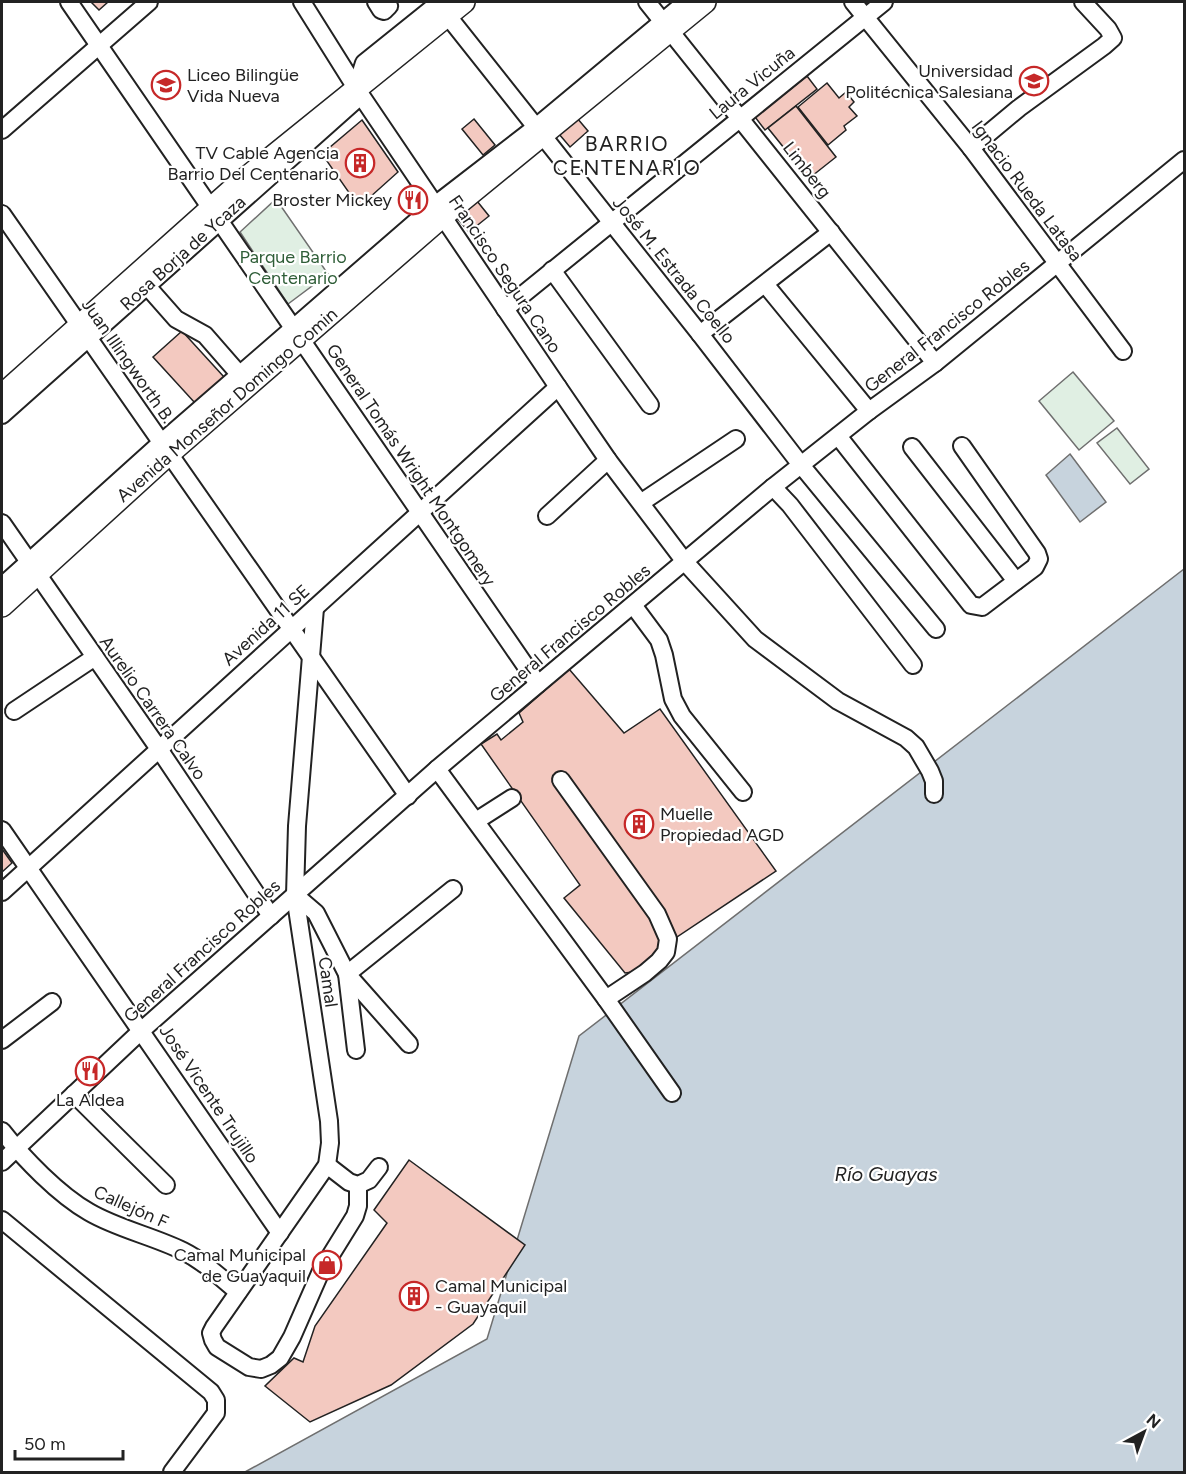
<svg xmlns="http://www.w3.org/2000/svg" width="1186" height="1474" font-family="Figtree,sans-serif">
<rect width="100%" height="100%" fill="#fff"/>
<!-- green -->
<g fill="#e0efe3" stroke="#6f6f6f" stroke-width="1.5">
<path d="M276,199l52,75 -40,30 -48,-72z"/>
<path d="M1073,372l41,49 -35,29 -40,-49z"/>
<path d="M1117,428l32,41 -19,15 -33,-41z"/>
</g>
<!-- water -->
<g fill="#c7d3dd" stroke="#6f6f6f" stroke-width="1.5">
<path d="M1070,454l36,48 -26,20 -34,-47z"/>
<path d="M1184,569v903h-939l242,-133 92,-303z"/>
</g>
<!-- building -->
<g fill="#f3c9c0" stroke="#222" stroke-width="1.5">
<path d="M91,2h17l-9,8z"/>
<path d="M807,76l10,13 -52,41 -10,-13z"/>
<path d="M827,83l12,15 7,-6 8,10 -5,5 8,9 -13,10 2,4 -18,15 -30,-38z"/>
<path d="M796,106l40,51 -24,19 -7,-2 -37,-46z"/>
<path d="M577,118l11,13 -18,16 -11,-13z"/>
<path d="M474,119l21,26 -12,10 -21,-26z"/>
<path d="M362,120l36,52 -39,35 -37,-53z"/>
<path d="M414,188l11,14 -12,10 -11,-14z"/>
<path d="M477,201l12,15 -20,16 -12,-14z"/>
<path d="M182,331l42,46 -29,26 -42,-46z"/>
<path d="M569,669l55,64 36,-24 116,162 -120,80 -15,20 -16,2 -61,-75 16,-13 -99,-141 16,-10 4,6 22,-18 -4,-9z"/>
<path d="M2,849l10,14 -10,9z"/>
<path d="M409,1160l116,85 -52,79 -82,61 -81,37 -45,-36 29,-28 9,4 12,-36 72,-103 -13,-13z"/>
</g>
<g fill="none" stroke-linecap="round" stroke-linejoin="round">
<!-- minor casing -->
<g stroke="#222" stroke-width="20">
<g id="minor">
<path d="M69,2l469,682"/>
<path d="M302,2l54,86 202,299 50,73 77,102 70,77 83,62 68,37 10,9 14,24 4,10v13"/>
<path d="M376,2l5,8 3,1 5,-5 -2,-4"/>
<path d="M647,2l288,361"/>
<path d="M853,2l118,146 152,203"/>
<path d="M447,15l253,319 101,131 135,164"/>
<path d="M2,130l147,-128"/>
<path d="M971,148l48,-40 85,-62 9,-8 -5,-9 -25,-27"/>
<path d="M2,214l406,582"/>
<path d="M552,270l98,135"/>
<path d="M139,277l37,42 29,16 41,47"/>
<path d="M765,284l104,127"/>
<path d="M505,309l379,-307"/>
<path d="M700,334l131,-102"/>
<path d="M2,415l355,-316 -1,-11 8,-25 76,-61"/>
<path d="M838,436l133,169 11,2 53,-40 4,-8 -2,-6 -75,-107"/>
<path d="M912,447l104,134"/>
<path d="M773,487l17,18 123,160"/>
<path d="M642,502l94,-63"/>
<path d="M547,516l61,-56"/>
<path d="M2,523l157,226 112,167"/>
<path d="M2,586l160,-144 273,-237 101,-78 150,-125"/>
<path d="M633,605l26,35 5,15 9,44 9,17 61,76"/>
<path d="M315,608l-18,218 -2,69 34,226 1,22 -3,22 -113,162 -3,6 2,7 4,7 32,20 12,2 10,-4 9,-7 12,-21 29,-66 34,-55 3,-10v-21"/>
<path d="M14,711l81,-54"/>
<path d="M437,769l169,230 66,94"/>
<path d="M561,780l96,134 11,25 -2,13 -7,9 -14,12 -39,26"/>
<path d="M476,821l36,-23"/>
<path d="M2,830l278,403"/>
<path d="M2,892l556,-505"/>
<path d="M295,895l21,18 31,61 62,70"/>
<path d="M2,1040l50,-38"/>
<path d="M356,1050l-9,-76 106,-85"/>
<path d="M74,1094l92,91"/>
<path d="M2,1131c21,27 57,64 87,81 29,17 64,24 94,39 20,10 37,26 55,41"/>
<path d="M2,1162l140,-132 295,-261 336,-282 96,-76 66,-48 249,-203"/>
<path d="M327,1165l22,17 9,3 11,-5 10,-13"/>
<path d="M2,1220l209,172 5,8v13l-44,59"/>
</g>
</g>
<!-- major casing -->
<g stroke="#222" stroke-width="24">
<g id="major">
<path d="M2,395l234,-209 228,-184"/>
<path d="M2,606l168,-153 273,-237 262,-214"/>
</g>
</g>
<!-- minor -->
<use href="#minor" stroke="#fff" stroke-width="16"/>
<!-- major -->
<use href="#major" stroke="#fff" stroke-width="21"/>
</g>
<!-- icons -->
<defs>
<g id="university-ring" transform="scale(1.5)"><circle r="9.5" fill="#fff" stroke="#c62828" stroke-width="1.5"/><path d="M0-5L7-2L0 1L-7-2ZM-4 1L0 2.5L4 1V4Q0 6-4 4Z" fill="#c62828"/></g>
<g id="school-ring" transform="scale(1.5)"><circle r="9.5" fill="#fff" stroke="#c62828" stroke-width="1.5"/><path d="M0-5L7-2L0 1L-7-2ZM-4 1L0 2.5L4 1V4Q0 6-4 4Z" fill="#c62828"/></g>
<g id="building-ring" transform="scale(1.5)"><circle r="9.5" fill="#fff" stroke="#c62828" stroke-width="1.5"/><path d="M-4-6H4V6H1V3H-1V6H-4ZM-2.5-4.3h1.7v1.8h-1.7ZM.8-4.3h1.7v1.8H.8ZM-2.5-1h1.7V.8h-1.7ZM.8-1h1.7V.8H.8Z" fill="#c62828"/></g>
<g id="restaurant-ring" transform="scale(1.5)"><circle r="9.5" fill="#fff" stroke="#c62828" stroke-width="1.5"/><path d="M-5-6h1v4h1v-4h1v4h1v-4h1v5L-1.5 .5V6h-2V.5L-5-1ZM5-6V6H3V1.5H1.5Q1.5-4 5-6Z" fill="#c62828"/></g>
<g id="shop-ring" transform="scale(1.5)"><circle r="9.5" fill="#fff" stroke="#c62828" stroke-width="1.5"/><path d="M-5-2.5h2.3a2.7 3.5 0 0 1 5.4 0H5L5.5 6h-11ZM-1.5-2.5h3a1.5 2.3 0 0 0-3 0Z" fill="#c62828"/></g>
</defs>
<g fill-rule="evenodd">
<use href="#university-ring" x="1034" y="81"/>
<use href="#school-ring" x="166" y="85"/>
<use href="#building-ring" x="360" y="163"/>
<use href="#restaurant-ring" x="413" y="200"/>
<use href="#building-ring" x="639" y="824"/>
<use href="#restaurant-ring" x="90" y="1071"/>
<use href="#shop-ring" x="327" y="1265"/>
<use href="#building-ring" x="414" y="1296"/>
</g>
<g text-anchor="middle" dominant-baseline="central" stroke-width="4.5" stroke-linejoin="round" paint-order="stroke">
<!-- poi labels -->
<g font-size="18" fill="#222" stroke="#fff" text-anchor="end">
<text x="1013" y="71">Universidad<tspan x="1013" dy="21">Politécnica Salesiana</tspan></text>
<text x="187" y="75" text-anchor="start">Liceo Bilingüe<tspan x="187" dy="21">Vida Nueva</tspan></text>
<text x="339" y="153">TV Cable Agencia<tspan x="339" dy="21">Barrio Del Centenario</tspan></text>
<text x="392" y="200">Broster Mickey</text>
<text x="660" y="814" text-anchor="start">Muelle<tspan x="660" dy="21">Propiedad AGD</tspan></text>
<text x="90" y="1100" text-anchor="middle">La Aldea</text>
<text x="306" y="1255">Camal Municipal<tspan x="306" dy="21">de Guayaquil</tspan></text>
<text x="435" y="1286" text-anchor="start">Camal Municipal<tspan x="435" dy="21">- Guayaquil</tspan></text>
</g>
<!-- street labels -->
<g font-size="18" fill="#222" stroke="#fff">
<text transform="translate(752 83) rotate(-39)">Laura Vicuña</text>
<text transform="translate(807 170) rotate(52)">Limberg</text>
<text transform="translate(1027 191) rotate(53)">Ignacio Rueda Latasa</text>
<text transform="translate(183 253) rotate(-42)">Rosa Borja de Ycaza</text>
<text transform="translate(674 270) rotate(51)">José M. Estrada Coello</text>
<text transform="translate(505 274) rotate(56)">Francisco Segura Cano</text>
<text transform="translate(947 326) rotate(-38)">General Francisco Robles</text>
<text transform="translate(128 361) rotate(55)">Juan Illingworth B.</text>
<text transform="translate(227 405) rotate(-41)">Avenida Monseñor Domingo Comin</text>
<text transform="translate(411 465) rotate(56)">General Tomás Wright Montgomery</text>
<text transform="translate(266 625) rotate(-42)">Avenida 11 SE</text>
<text transform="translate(570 633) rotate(-40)">General Francisco Robles</text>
<text transform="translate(153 708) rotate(55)">Aurelio Carrera Calvo</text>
<text transform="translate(202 951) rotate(-42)">General Francisco Robles</text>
<text transform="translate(328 982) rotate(82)">Camal</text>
<text transform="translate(209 1094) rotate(56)">José Vicente Trujillo</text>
<text transform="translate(131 1207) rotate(24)">Callejón F</text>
</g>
<!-- park labels -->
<g font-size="18" fill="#2f5e38" stroke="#fff">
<text x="293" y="257">Parque Barrio<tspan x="293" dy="21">Centenario</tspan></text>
</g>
<!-- water labels -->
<g font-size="20" font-style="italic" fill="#222" stroke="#fff">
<text x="886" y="1174">Río Guayas</text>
</g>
<!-- quarter labels -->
<g font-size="21" letter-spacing="1.5" fill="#222" stroke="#fff">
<text x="627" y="143">BARRIO<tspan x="627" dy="24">CENTENARIO</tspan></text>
</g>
</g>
<!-- border -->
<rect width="1186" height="1474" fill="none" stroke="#222222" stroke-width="6"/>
<!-- north arrow -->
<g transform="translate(1144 1432) rotate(41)" stroke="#ffffff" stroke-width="4.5" paint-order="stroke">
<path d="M0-4.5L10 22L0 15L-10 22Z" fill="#222222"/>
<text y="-9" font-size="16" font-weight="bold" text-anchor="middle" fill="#222222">N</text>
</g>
<!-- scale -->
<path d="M15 1450v9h108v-9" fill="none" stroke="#222222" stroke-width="3"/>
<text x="24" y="1450" font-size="18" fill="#222222" stroke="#ffffff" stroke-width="4.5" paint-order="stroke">50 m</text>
</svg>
